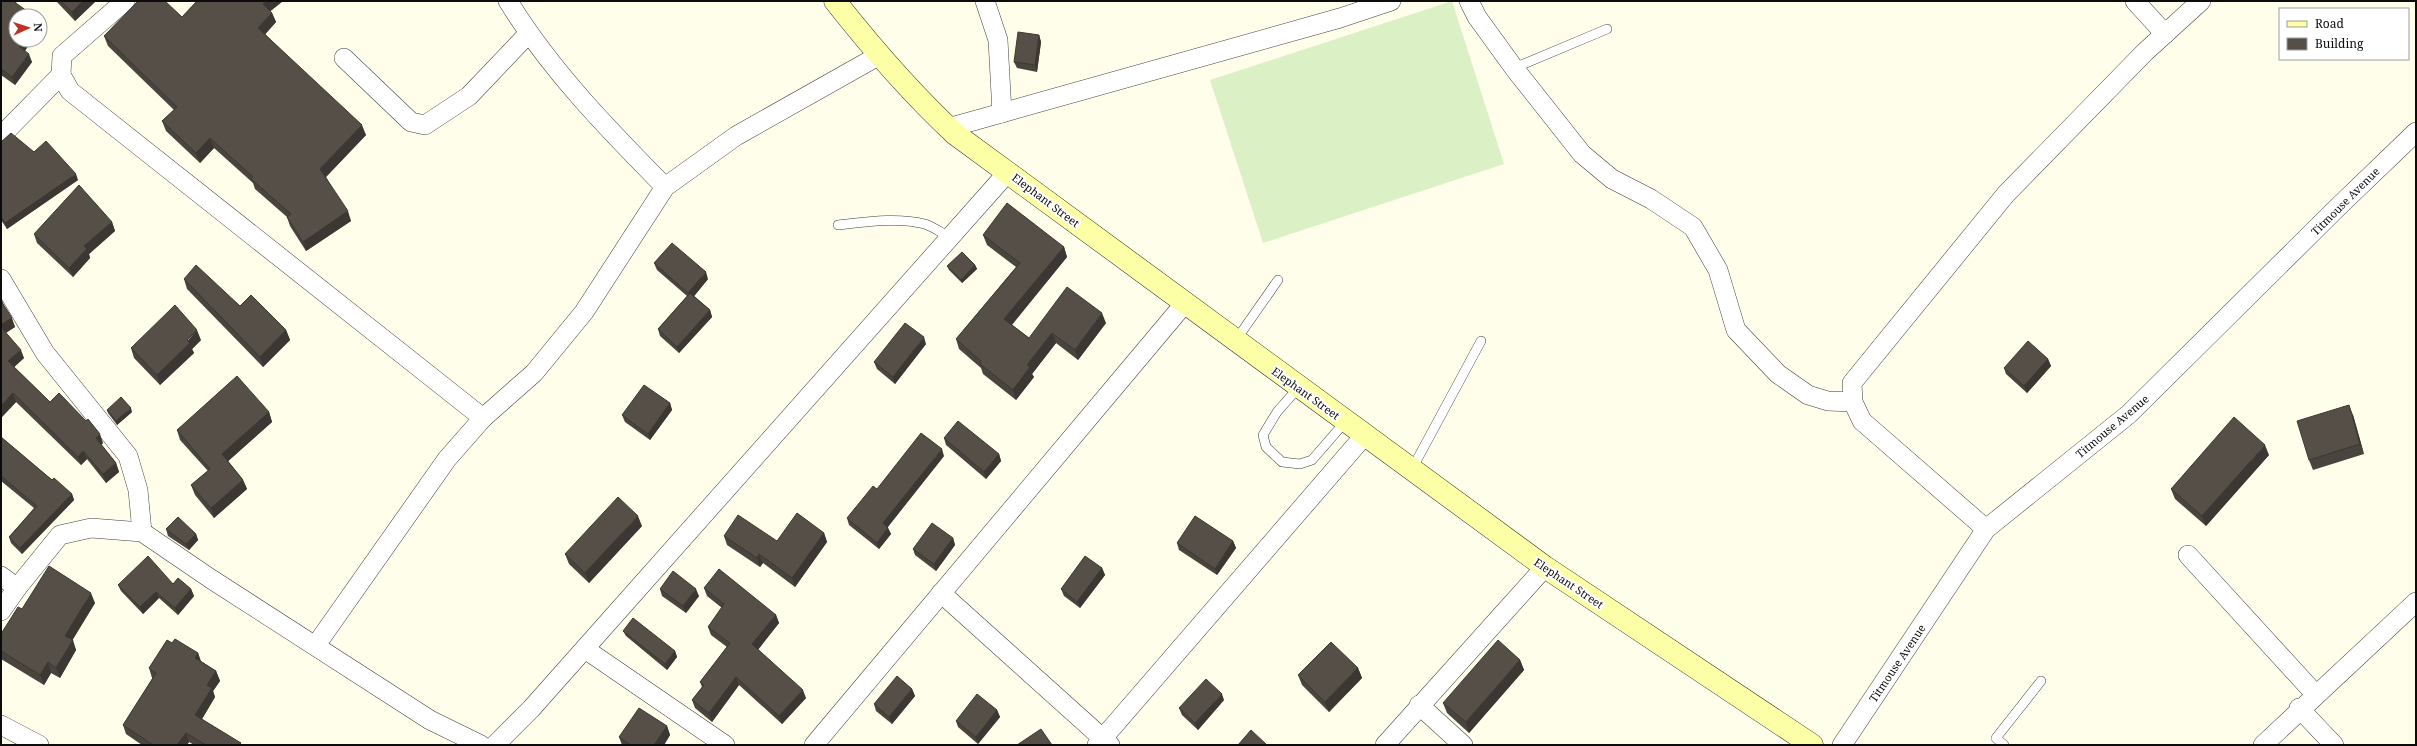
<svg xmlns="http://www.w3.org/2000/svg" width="2417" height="746" font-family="'Noto Serif',serif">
<rect width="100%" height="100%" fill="#fffeeb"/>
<!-- pitch -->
<path fill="#dcf0c6" d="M1452,1l52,163 -241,79 -53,-163z"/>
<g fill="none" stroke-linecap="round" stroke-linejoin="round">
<!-- service casing -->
<g stroke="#3f3f3f" stroke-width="10">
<g id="service">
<path d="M1514,68l93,-39"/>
<path d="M838,225c28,-3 59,-8 87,-1 8,3 17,9 25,13"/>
<path d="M1236,340l42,-60"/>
<path d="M1298,388l-21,24 -14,23 3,12 16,15 18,2 12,-4 33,-38"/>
<path d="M1412,469l69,-128"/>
<path d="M2004,745l-8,-7 45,-57"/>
</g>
</g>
<!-- minor casing -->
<g stroke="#3f3f3f" stroke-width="20">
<g id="minor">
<path d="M508,1c43,70 100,128 157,186"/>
<path d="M985,1l13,39 4,73"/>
<path d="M1469,1l8,16 37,51 68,86 30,25 39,20 42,28 25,43 18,60 42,44 30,21 20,6 25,1"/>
<path d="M2135,1l30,33"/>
<path d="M344,58l67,64 14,3 44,-29 59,-62"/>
<path d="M61,75l9,16 413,327"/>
<path d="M948,128l392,-110 51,-17"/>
<path d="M1,136l60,-61 1,-19 63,-55"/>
<path d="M1,279l44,74 83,103 10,34 4,42"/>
<path d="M1986,529l-124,-108 -9,-19 -1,-19 154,-189 139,-142 56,-51"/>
<path d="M2188,555l128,140"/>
<path d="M1,576l16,12"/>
<path d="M941,593l169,152"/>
<path d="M1,611l16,-23 43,-53 31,-7 51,4 69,47 219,141 51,25"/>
<path d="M316,645l131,-186 36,-41 51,-45 50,-61 81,-125 71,-51 142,-80"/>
<path d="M585,649l140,96"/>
<path d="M1419,705l44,40"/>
<path d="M2299,708l35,37"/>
<path d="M1,725l38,20"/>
<path d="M495,745l36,-36 477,-537"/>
<path d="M814,745l371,-442"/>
<path d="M1097,745l267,-309"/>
<path d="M1385,745l160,-178"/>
<path d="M1842,745l144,-216 143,-115 210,-208 77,-74"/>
<path d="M2263,745l153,-143"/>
</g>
</g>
<!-- secondary casing -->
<g stroke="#2e2e2e" stroke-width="23">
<path id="secondary" d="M835,1c37,47 76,92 120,133l590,433 267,178"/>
</g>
<!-- service -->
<use href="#service" stroke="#fff" stroke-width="9"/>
<!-- minor -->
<use href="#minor" stroke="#fff" stroke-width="19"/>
<!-- secondary -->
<use href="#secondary" stroke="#fcffa6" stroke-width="22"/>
</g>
<!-- wall -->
<g fill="#49443e">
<path d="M1,1h16l-1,2v37h16l-7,11 7,11 -17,23 -14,-10z"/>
<path d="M56,1h40l-21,20z"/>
<path d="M197,1h86l-13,10 2,2 4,9 -11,12 101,101 -40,42 25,44 -45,30 -16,-25 -3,-9 -32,-28 -2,-6 -39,-35 -14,15 -34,-32 -4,-10 12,-11 -66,-64 -4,-10 78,-19z"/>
<path d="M1039,35l2,7 -4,30 -20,-4 -3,-6z"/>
<path d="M1,142l33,10 44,28 -71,49 -6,-9z"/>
<path d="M112,222l3,9 -26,23 1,4 -17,19 -36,-34 -3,-9z"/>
<path d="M983,235l81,12 3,10 -55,68 17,13 77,-15 -28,37 -22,-17 -24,31 2,3 -18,23 -33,-26 -2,-6 -22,-19 -3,-10 60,-72 -29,-22z"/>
<path d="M654,263l54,16 -14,17 16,14 2,7 -33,36 -19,-17 -2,-7 29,-33 -30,-26z"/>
<path d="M975,265l2,4 -15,14 -13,-13 -2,-4z"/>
<path d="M184,279l56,27 46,24 4,10 -27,27 -76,-78z"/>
<path d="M1,297l3,9 11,21 -9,6 18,25 -10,9 36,35 53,41 -2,2 15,18 3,9 -13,11 -19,-24 -6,6 -65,-63 -15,16z"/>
<path d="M201,340l-9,9 2,4 -34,32 -26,-27 -3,-10z"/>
<path d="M926,344l-31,40 -18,-15 -3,-7z"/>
<path d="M2048,359l3,7 -24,27 -21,-19 -2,-6z"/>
<path d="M670,403l2,7 -22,30 -25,-18 -3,-7z"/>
<path d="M107,410l25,2 -15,13 -9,-12z"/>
<path d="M269,412l3,10 -44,39 15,19 4,9 -33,29 -19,-23 -4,-10 17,-14 -28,-31 -3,-10z"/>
<path d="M2353,415l11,39 -51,16 -4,-10z"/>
<path d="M1,437l51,43 20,14 2,6 -52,54 -11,-11 -2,-6 25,-29 -33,-27z"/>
<path d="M944,438l55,16 2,7 -15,18 -40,-34z"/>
<path d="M2269,455l-63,71 -31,-27 -4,-10z"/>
<path d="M944,456l-56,71v1l3,6 -12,15 -30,-24 -2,-7 30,-29z"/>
<path d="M642,526l-53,57 -20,-19 -4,-10z"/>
<path d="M166,529l30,5 2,6 -9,10 -21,-14z"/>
<path d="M824,533l3,9 -32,45 -32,-24 -3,4 -33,-22 -3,-9 53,5z"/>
<path d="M953,538l2,7 -19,26 -21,-16 -2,-6z"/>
<path d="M1233,541l3,7 -19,27 -38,-25 -2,-7z"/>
<path d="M1102,568l3,7 -25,33 -16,-12 -3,-7z"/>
<path d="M118,585l73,4 3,7 -16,19 -19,-17 -16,16 -22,-23z"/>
<path d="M704,588l72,27 3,8 -21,27 48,48 -24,26 -43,-39 -27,37 -17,-14 -3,-8 10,-13 -2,-5 27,-35 -16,-12 -3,-8 14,-19 -15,-12z"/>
<path d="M660,589l39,7 -13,17 -24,-17z"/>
<path d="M95,603l-23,37 4,10 -16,28 -9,-5 -7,12 -43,-26v-25l21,-25z"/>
<path d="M623,631l52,20 2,6 -10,13 -41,-34z"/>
<path d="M172,643l26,10 3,8 15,10 4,10 -7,10 2,6 -13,22 39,26h-47l-5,-3 -2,3h-45l-16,-11 -3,-9 30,-47h-1l-3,-10z"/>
<path d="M1520,660l4,10 -55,63 -22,-20 -4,-10z"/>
<path d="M1358,668l4,10 -33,34 -27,-27 -4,-10z"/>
<path d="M912,689l3,7 -23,28 -16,-13 -2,-7z"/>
<path d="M1224,700l-26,30 -16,-15 -3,-7z"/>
<path d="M997,710l3,7 -22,27 -20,-17 -2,-6z"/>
<path d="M667,726l3,9 -6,10h-42l-3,-8z"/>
</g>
<!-- shaded-wall -->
<g fill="#3c3732">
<path d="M83,1h13l-21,20 -3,-9z"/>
<path d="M267,1h16l-16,13 -4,-10z"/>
<path d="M272,13l4,9 -14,16 -4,-10z"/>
<path d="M1039,35l2,7 -4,30 -2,-7z"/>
<path d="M23,40h9l-10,15 -3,-9z"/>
<path d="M29,54l3,8 -17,23 -3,-8z"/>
<path d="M362,125l4,10 -42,44 -4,-10z"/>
<path d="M210,138l4,10 -14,15 -4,-10z"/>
<path d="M76,174l2,6 -71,49 -2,-6z"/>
<path d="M348,211l3,10 -45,30 -3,-9z"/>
<path d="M112,222l3,9 -26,23 1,4 -17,19 -4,-9 15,-22z"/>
<path d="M1064,247l3,10 -59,72 -4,-10z"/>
<path d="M975,265l2,4 -15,14 -1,-3z"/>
<path d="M706,272l2,7 -17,21 -3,-7z"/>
<path d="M710,310l2,7 -33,36 -2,-6z"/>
<path d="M1102,313l4,10 -28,37 -3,-10z"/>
<path d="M12,318l3,9 -12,7 -2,-6v-3z"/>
<path d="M197,330l4,10 -9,9 2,4 -34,32 -3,-10z"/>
<path d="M286,330l4,10 -27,27 -3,-10z"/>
<path d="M1052,333l4,10 -24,31 2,3 -18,23 -3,-10 14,-25z"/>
<path d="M924,337l2,7 -31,40 -2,-7z"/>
<path d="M21,350l3,8 -13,12 -3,-9z"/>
<path d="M2048,359l3,7 -24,27 -3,-7z"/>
<path d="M13,393l3,9 -15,16v-12z"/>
<path d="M670,403l2,7 -22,30 -2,-6z"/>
<path d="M2349,405l4,10 11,39 -4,-10z"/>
<path d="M131,408l1,4 -15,13 -1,-4z"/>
<path d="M269,412l3,10 -47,42 -3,-10z"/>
<path d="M100,434l3,9 -4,4 -3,-9z"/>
<path d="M2265,445l4,10 -63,71 -4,-10z"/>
<path d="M942,449l2,7 -59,74 -2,-7z"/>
<path d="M83,451l4,8 -6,6 -3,-8z"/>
<path d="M999,454l2,7 -15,18 -2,-7z"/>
<path d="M116,463l3,9 -13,11 -3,-9z"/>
<path d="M243,480l4,9 -33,29 -3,-10z"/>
<path d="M72,494l2,6 -52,54 -2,-6z"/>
<path d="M638,516l4,10 -53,57 -4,-10z"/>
<path d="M888,528l3,6 -12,15 -2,-6z"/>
<path d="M824,533l3,9 -32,45 -3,-9z"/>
<path d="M196,534l2,6 -9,10 -3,-6z"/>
<path d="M953,538l2,7 -19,26 -2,-7z"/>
<path d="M1233,541l3,7 -19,27 -2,-6z"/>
<path d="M759,554l4,9 -3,4 -3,-9z"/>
<path d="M1102,568l3,7 -25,33 -3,-6z"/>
<path d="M191,589l3,7 -16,19 -3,-7z"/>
<path d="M696,589l3,7 -13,17 -3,-7z"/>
<path d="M156,592l3,6 -16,16 -3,-7z"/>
<path d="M91,593l4,10 -26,43 -4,-10z"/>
<path d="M776,615l3,8 -24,30 -3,-9z"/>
<path d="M73,640l3,10 -16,28 -4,-10z"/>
<path d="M675,651l2,6 -10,13 -2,-6z"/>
<path d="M198,653l3,10 -6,-5z"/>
<path d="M1520,660l4,10 -55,63 -3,-11z"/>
<path d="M48,662l3,11 -7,12 -4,-10z"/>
<path d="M1358,668l4,10 -33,34 -4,-10z"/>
<path d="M216,671l4,10 -7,10 2,6 -16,27 -4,-9 12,-30z"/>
<path d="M736,677l3,8 -27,37 -3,-9z"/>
<path d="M912,689l3,7 -23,28 -3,-7z"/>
<path d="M803,690l3,8 -24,26 -3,-8z"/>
<path d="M1222,694l2,6 -26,30 -3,-7z"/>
<path d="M997,710l3,7 -22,27 -2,-7z"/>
<path d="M667,726l3,9 -6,10h-10z"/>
<path d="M186,733l3,9 -2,3h-10z"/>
</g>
<!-- building -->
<g fill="#554f48" stroke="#3c3732">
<path d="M1,1h12l21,15h-18v24h7l-4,6 10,8 -17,23 -11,-8z"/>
<path d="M61,1h22l-11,11z"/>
<path d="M138,1h27l17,16 15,-16h70l-4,3 9,9 -14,15 104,97 -42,44 28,42 -45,31 -16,-25 4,-3 -40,-35 2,-2 -43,-39 -14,15 -34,-32 15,-14 -73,-71z"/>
<path d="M1018,32l21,3 -4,30 -21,-3z"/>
<path d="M11,133l23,19 12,-11 30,33 -71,49 -4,-6v-75z"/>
<path d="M79,185l33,37 -28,24 3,3 -18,19 -35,-34z"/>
<path d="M1007,203l57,44 -60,72 25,19 38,-51 35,26 -27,37 -23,-17 -25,32 3,2 -17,23 -33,-26 1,-3 -25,-22 64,-76 -37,-28z"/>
<path d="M672,243l34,29 -18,21 -34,-30z"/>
<path d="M962,252l13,13 -14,15 -14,-14z"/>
<path d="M196,265l44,41 11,-11 35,35 -26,27 -76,-78z"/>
<path d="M690,293l20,17 -33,37 -19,-18z"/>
<path d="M1,301l11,17 -11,7z"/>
<path d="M175,305l22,25 -10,10 3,3 -33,32 -26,-27z"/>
<path d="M905,323l19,14 -31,40 -19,-15z"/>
<path d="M1,327l20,23 -13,11 42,41 9,-9 27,28 2,-2 12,15 -4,4 20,25 -13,11 -20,-23 -5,6 -65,-64 -12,13z"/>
<path d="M2028,341l20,18 -24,27 -20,-18z"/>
<path d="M237,376l32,36 -47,42 21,26 -32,28 -20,-23 19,-16 -33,-39z"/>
<path d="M644,385l26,18 -22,31 -26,-19z"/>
<path d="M121,397l10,11 -15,13 -9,-11z"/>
<path d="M2349,405l11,39 -51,16 -12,-39z"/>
<path d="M2234,417l31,28 -63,71 -31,-27z"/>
<path d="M958,421l41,33 -15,18 -40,-34z"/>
<path d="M921,433l21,16 -59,74 5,5 -11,15 -30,-25 26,-32 4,3z"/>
<path d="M1,437l51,43 2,-2 18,16 -52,54 -11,-11 28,-31 -36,-30z"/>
<path d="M618,497l20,19 -53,57 -20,-19z"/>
<path d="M797,513l27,20 -32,45 -33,-24 -2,4 -33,-22 14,-21 39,26z"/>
<path d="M1195,516l38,25 -18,28 -38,-26z"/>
<path d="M178,517l18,17 -10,10 -20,-15z"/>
<path d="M932,523l21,15 -19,26 -21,-15z"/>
<path d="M148,556l25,28 5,-6 13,11 -16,19 -19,-16 -16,15 -22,-22z"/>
<path d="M1085,556l17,12 -25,34 -16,-13z"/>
<path d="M49,566l42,27 -26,43 8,4 -17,28 -8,-6 -8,13 -39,-24v-17l17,-27 4,2z"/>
<path d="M719,569l57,46 -24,29 51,46 -24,26 -43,-39 -27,36 -17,-13 12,-15 -4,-3 30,-39 -22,-16 16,-23 -20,-16z"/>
<path d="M673,571l23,18 -13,17 -23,-17z"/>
<path d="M633,618l42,33 -10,13 -42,-33z"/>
<path d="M175,639l23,14 -3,5 21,13 -9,14 5,3 -17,27 46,28 -2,2h-33l-20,-12 -9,12h-24l-30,-20 33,-52 -7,-5 18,-28 5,3z"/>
<path d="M1498,640l22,20 -54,62 -23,-19z"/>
<path d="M1331,642l27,26 -33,34 -27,-27z"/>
<path d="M897,676l15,13 -23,28 -15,-13z"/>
<path d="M1206,679l16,15 -27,29 -16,-15z"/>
<path d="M977,694l20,16 -21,27 -20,-16z"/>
<path d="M639,708l28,18 -13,19h-23l-12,-8z"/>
<path d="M1041,729l11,16h-35z"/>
<path d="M1251,730l16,15h-29z"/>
</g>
<g text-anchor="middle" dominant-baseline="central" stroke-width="4" stroke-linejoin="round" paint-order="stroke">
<!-- street labels -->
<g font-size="11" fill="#0c0c0c" stroke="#fff">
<text transform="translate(1046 200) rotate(37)">Elephant Street</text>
<text transform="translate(2345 201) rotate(-45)">Titmouse Avenue</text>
<text transform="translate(1306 393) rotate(36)">Elephant Street</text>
<text transform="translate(2112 426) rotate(-40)">Titmouse Avenue</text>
<text transform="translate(1569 583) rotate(34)">Elephant Street</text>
<text transform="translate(1897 663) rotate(-56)">Titmouse Avenue</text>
</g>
</g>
<!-- border -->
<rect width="2417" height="746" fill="none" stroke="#0c0c0c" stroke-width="4"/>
<!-- legend -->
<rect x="2279" y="8" width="130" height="52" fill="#ffffff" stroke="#9e9e9e"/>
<rect x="2287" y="21" width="20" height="6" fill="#fcffa6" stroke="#9e9e9e"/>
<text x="2315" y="28" font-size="12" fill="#0c0c0c">Road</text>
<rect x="2287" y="38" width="20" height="12" fill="#554f48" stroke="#9e9e9e"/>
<text x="2315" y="48" font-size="12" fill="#0c0c0c">Building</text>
<!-- north arrow -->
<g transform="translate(28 28) rotate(87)"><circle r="19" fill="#ffffff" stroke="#9e9e9e"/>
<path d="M0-3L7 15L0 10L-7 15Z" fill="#bd3223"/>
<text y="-6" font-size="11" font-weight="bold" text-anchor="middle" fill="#0c0c0c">N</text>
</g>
</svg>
